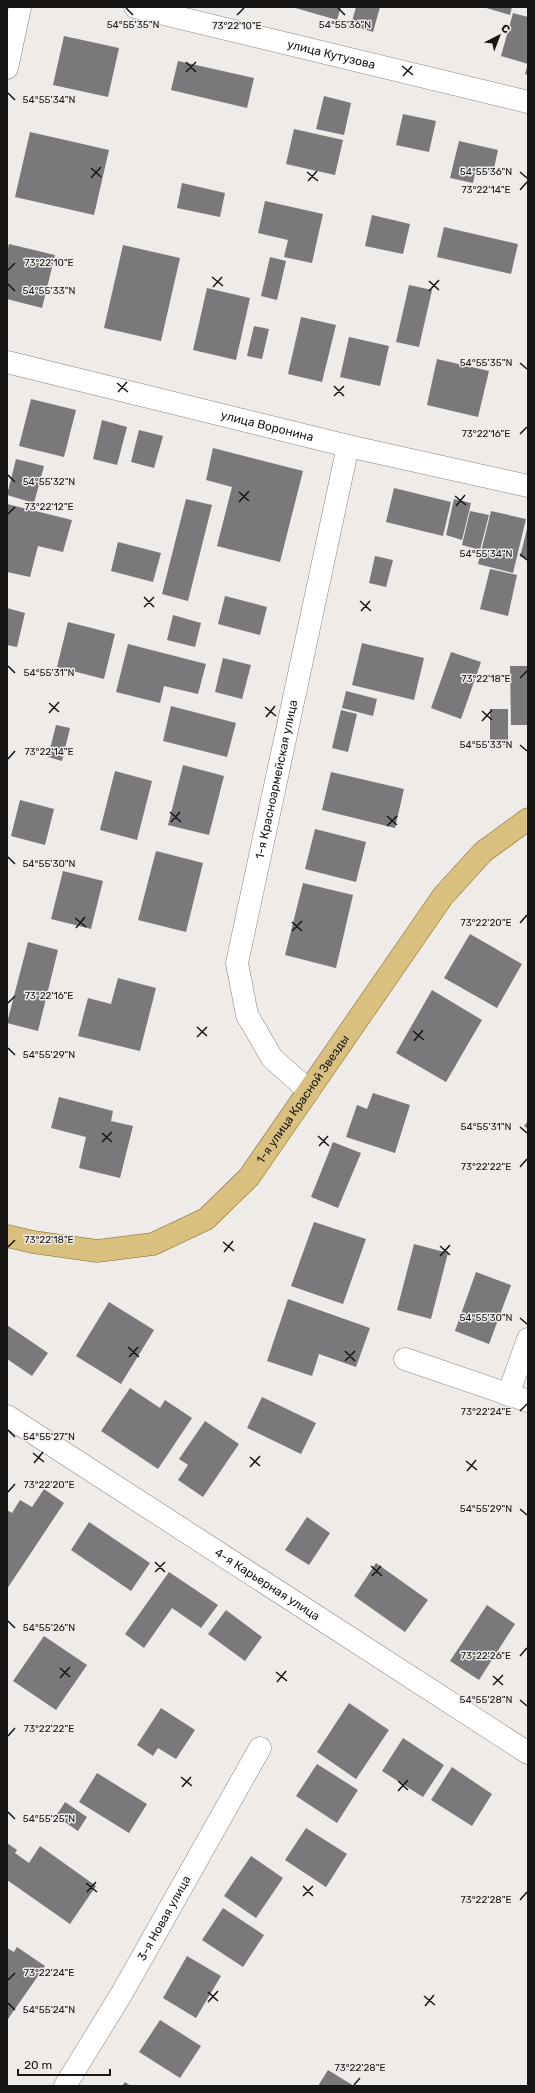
<svg xmlns="http://www.w3.org/2000/svg" width="535" height="2093" font-family="Rubik,sans-serif">
<rect width="100%" height="100%" fill="#eeebe9"/>
<!-- building -->
<g fill="#7a787b">
<path d="M292,7h49l-4,13z"/>
<path d="M356,7h24l-7,25 -22,-7z"/>
<path d="M483,7h29l-2,8z"/>
<path d="M513,13l15,4v47l-27,-8z"/>
<path d="M64,36l55,12 -11,49 -55,-12z"/>
<path d="M178,61l76,17 -7,30 -76,-18z"/>
<path d="M528,64v11l-3,-1z"/>
<path d="M324,96l27,7 -7,32 -28,-6z"/>
<path d="M403,114l33,7 -7,31 -33,-7z"/>
<path d="M294,129l49,11 -8,35 -49,-11z"/>
<path d="M30,132l79,18 -15,65 -79,-18z"/>
<path d="M459,141l39,9 -5,23 -17,-4 -3,14 -23,-5z"/>
<path d="M182,183l43,10 -5,24 -43,-9z"/>
<path d="M265,201l58,13 -11,49 -28,-6 4,-17 -30,-7z"/>
<path d="M372,215l38,9 -7,30 -38,-8z"/>
<path d="M444,227l74,17 -7,30 -74,-17z"/>
<path d="M9,244l46,11 -13,53 -35,-9v-47z"/>
<path d="M123,245l57,13 -19,83 -57,-13z"/>
<path d="M270,257l16,4 -9,39 -16,-4z"/>
<path d="M409,285l23,5 -13,57 -23,-5z"/>
<path d="M207,288l43,10 -14,62 -43,-10z"/>
<path d="M301,317l35,8 -14,57 -34,-8z"/>
<path d="M254,326l15,3 -7,30 -15,-3z"/>
<path d="M349,337l40,9 -9,40 -40,-9z"/>
<path d="M437,359l52,12 -11,46 -51,-12z"/>
<path d="M31,399l45,11 -12,47 -45,-11z"/>
<path d="M102,420l25,7 -10,38 -24,-6z"/>
<path d="M139,430l24,6 -9,32 -23,-6z"/>
<path d="M213,448l90,23 -23,91 -63,-16 15,-59 -26,-7z"/>
<path d="M16,459l28,7 -10,37 -27,-8z"/>
<path d="M394,488l57,14 -8,34 -57,-14z"/>
<path d="M186,499l26,6 -24,96 -26,-7z"/>
<path d="M454,499l17,4 -9,37 -16,-5z"/>
<path d="M7,504l65,16 -9,32 -25,-6 -8,31 -23,-5z"/>
<path d="M470,511l19,4 -9,35 -18,-5z"/>
<path d="M491,511l35,8 -13,54 -35,-9z"/>
<path d="M528,525v34l-8,-2z"/>
<path d="M118,542l43,11 -8,29 -42,-11z"/>
<path d="M375,556l18,4 -7,27 -17,-4z"/>
<path d="M490,569l27,6 -9,41 -28,-7z"/>
<path d="M225,596l42,11 -7,28 -42,-11z"/>
<path d="M7,608l18,5 -8,34 -10,-2z"/>
<path d="M173,615l28,8 -6,24 -28,-7z"/>
<path d="M68,622l47,12 -11,45 -47,-12z"/>
<path d="M362,643l62,15 -10,42 -62,-15z"/>
<path d="M128,644l78,20 -8,30 -34,-8 -4,17 -44,-11z"/>
<path d="M451,652l30,10 -20,57 -30,-11z"/>
<path d="M223,658l28,7 -9,34 -27,-7z"/>
<path d="M510,666h18v59h-17z"/>
<path d="M346,691l31,8 -4,17 -31,-8z"/>
<path d="M171,706l65,17 -9,34 -64,-16z"/>
<rect x="490" y="709" width="18" height="36"/>
<path d="M341,710l16,4 -9,38 -16,-4z"/>
<path d="M56,725l14,3 -8,33 -14,-4z"/>
<path d="M183,765l41,11 -15,59 -41,-10z"/>
<path d="M115,771l37,10 -15,59 -37,-10z"/>
<path d="M331,772l73,17 -9,39 -73,-18z"/>
<path d="M20,800l34,9 -9,36 -34,-9z"/>
<path d="M315,829l51,13 -10,40 -51,-13z"/>
<path d="M156,851l47,12 -17,69 -48,-12z"/>
<path d="M63,871l40,10 -12,48 -40,-10z"/>
<path d="M303,883l50,12 -17,73 -51,-13z"/>
<path d="M470,934l52,30 -25,44 -53,-30z"/>
<path d="M28,942l30,8 -20,81 -31,-8z"/>
<path d="M118,978l38,10 -16,63 -62,-15 10,-38 23,6z"/>
<path d="M432,990l50,30 -36,62 -50,-29z"/>
<path d="M373,1093l37,12 -15,48 -49,-16 11,-32 10,4z"/>
<path d="M59,1097l54,14 -2,10 22,5 -13,52 -41,-10 7,-31 -35,-9z"/>
<path d="M528,1121v8l-4,-3z"/>
<path d="M333,1142l28,11 -23,55 -27,-11z"/>
<path d="M314,1222l52,17 -23,65 -52,-18z"/>
<path d="M414,1244l34,9 -17,66 -34,-9z"/>
<path d="M476,1272l35,13 -22,59 -34,-13z"/>
<path d="M288,1299l82,29 -14,39 -37,-13 -7,22 -45,-15z"/>
<path d="M109,1302l45,28 -33,54 -45,-28z"/>
<path d="M7,1325l41,28 -16,23 -25,-17z"/>
<path d="M130,1388l30,20 5,-8 27,18 -34,51 -57,-38z"/>
<path d="M262,1397l54,26 -15,31 -54,-26z"/>
<path d="M205,1421l34,23 -36,53 -25,-17 10,-15 -9,-6z"/>
<path d="M44,1489l20,14 -57,86v-79l5,3 8,-13 12,7z"/>
<path d="M307,1517l23,16 -21,32 -24,-15z"/>
<path d="M89,1522l61,41 -19,28 -60,-41z"/>
<path d="M376,1563l52,37 -23,32 -51,-36z"/>
<path d="M169,1572l49,33 -17,23 -29,-20 -28,40 -19,-14z"/>
<path d="M487,1605l28,19 -36,56 -29,-19z"/>
<path d="M226,1610l36,27 -17,24 -37,-27z"/>
<path d="M44,1636l43,29 -31,45 -43,-29z"/>
<path d="M349,1703l40,27 -33,49 -39,-27z"/>
<path d="M161,1708l34,22 -19,29 -18,-11 -5,8 -16,-11z"/>
<path d="M403,1738l41,27 -21,32 -41,-26z"/>
<path d="M317,1764l41,26 -21,33 -41,-27z"/>
<path d="M452,1767l40,27 -20,32 -41,-26z"/>
<path d="M97,1773l50,31 -18,29 -50,-31z"/>
<path d="M65,1802l22,15 -9,14 -22,-15z"/>
<path d="M306,1828l41,26 -21,33 -41,-27z"/>
<path d="M7,1843l10,7 -2,3 14,10 11,-17 56,40 -26,38 -63,-44z"/>
<path d="M251,1856l32,22 -27,40 -32,-22z"/>
<path d="M223,1908l41,27 -21,32 -41,-27z"/>
<path d="M17,1947l28,19 -37,53 -1,-71 7,4z"/>
<path d="M187,1956l34,20 -25,42 -33,-20z"/>
<path d="M160,2020l41,26 -21,32 -41,-26z"/>
<path d="M328,2070l26,16h-36z"/>
<path d="M125,2082l6,4h-9z"/>
</g>
<g fill="none" stroke-linecap="round" stroke-linejoin="round">
<!-- minor casing -->
<g stroke="#878483" stroke-width="23">
<g id="minor">
<path id="s1" d="M135,7l393,95"/>
<path d="M7,68l13,-61"/>
<path id="s2" d="M7,362l341,84 180,40"/>
<path id="s3" d="M309,1091l-37,-33 -25,-43 -10,-52 111,-517"/>
<path d="M405,1359l123,42"/>
<path d="M508,1395l20,-56"/>
<path id="s4" d="M7,1416l521,337"/>
<path id="s5" d="M65,2086l57,-93 138,-245"/>
</g>
</g>
<!-- major casing -->
<g stroke="#856922" stroke-width="23">
<g id="major">
<path id="s6" d="M7,1236l26,6 64,9 56,-7 53,-25 43,-42 194,-281 40,-44 45,-33"/>
</g>
</g>
<!-- minor -->
<use href="#minor" stroke="#fff" stroke-width="22"/>
<!-- major -->
<use href="#major" stroke="#d9c07f" stroke-width="22"/>
</g>
<!-- ticks -->
<path fill="none" stroke="#171615" stroke-width="1.5" d="M126,8l7,7M338,8l7,7M237,15l7,-7M186,62l10,10M402,66l11,9M186,72l10,-10M403,76l9,-10M8,93l7,7M91,168l10,9M307,172l11,9M520,172l7,6M91,178l10,-11M308,181l9,-10M520,190l7,-8M8,270l7,-7M212,277l11,9M429,281l10,9M8,284l7,7M213,287l9,-10M429,291l10,-11M520,363l7,6M117,383l11,9M334,386l10,10M118,392l9,-10M334,396l10,-10M520,434l7,-7M8,475l7,7M239,492l10,9M455,496l11,9M239,502l10,-11M456,506l9,-11M8,514l7,-7M520,554l7,6M144,597l10,10M360,601l11,10M144,607l10,-10M361,611l9,-10M8,666l7,7M520,678l7,-7M49,703l10,9M265,707l11,9M482,711l10,9M49,713l10,-11M266,717l9,-11M482,721l10,-11M520,745l7,6M8,759l7,-8M170,812l11,10M387,816l10,9M171,822l9,-10M387,826l10,-10M8,857l7,7M75,918l11,9M292,922l10,9M520,923l7,-8M76,928l9,-11M292,931l10,-10M8,1003l7,-7M197,1027l10,9M413,1031l11,9M197,1037l10,-10M414,1041l9,-11M8,1048l7,7M520,1127l7,6M102,1133l10,9M318,1136l11,10M102,1142l10,-10M319,1146l9,-10M520,1167l7,-8M223,1242l11,9M440,1246l10,9M8,1247l7,-7M224,1252l9,-11M440,1256l10,-11M520,1318l7,6M128,1347l11,10M345,1351l10,10M129,1357l9,-10M345,1361l10,-10M520,1411l7,-7M8,1430l7,7M33,1453l11,9M250,1457l10,9M466,1461l11,9M34,1463l9,-11M250,1467l10,-11M467,1471l9,-11M8,1492l7,-8M520,1509l7,6M155,1562l10,10M371,1566l11,10M155,1572l10,-10M372,1576l9,-10M8,1621l7,7M520,1656l7,-8M60,1668l10,9M276,1672l11,9M493,1676l10,9M60,1678l10,-11M277,1682l9,-11M493,1685l10,-10M520,1700l7,6M8,1736l7,-8M181,1777l11,9M398,1781l10,9M182,1787l9,-10M398,1791l10,-11M8,1812l7,7M86,1883l11,9M303,1886l10,10M87,1892l9,-10M303,1896l10,-10M520,1900l7,-8M8,1980l7,-7M208,1992l10,9M424,1996l11,9M208,2002l10,-11M8,2003l7,7M425,2006l9,-11M354,2085l6,-7"/>
<g text-anchor="middle" dominant-baseline="central" stroke-width="3" stroke-linejoin="round" paint-order="stroke">
<!-- street labels -->
<g font-size="12" fill="#171615" stroke="#eeebe9">
<text stroke="none"><textPath href="#s1" startOffset="202">улица Кутузова</textPath></text>
<text stroke="none"><textPath href="#s2" startOffset="268">улица Воронина</textPath></text>
<text stroke="none"><textPath href="#s3" startOffset="340">1-я Красноармейская улица</textPath></text>
<text stroke="none"><textPath href="#s6" startOffset="361">1-я улица Красной Звезды</textPath></text>
<text stroke="none"><textPath href="#s4" startOffset="310">4-я Карьерная улица</textPath></text>
<text stroke="none"><textPath href="#s5" startOffset="195">3-я Новая улица</textPath></text>
</g>
</g>
<g font-size="10" text-anchor="middle" fill="#171615" stroke="#eeebe9" stroke-width="3" stroke-linejoin="round" paint-order="stroke">
<text x="345" y="28">54°55'36"N</text>
<text x="133" y="28">54°55'35"N</text>
<text x="237" y="29">73°22'10"E</text>
<text x="49" y="103">54°55'34"N</text>
<text x="486" y="175">54°55'36"N</text>
<text x="486" y="193">73°22'14"E</text>
<text x="49" y="266">73°22'10"E</text>
<text x="49" y="294">54°55'33"N</text>
<text x="486" y="366">54°55'35"N</text>
<text x="486" y="437">73°22'16"E</text>
<text x="49" y="485">54°55'32"N</text>
<text x="49" y="510">73°22'12"E</text>
<text x="486" y="557">54°55'34"N</text>
<text x="49" y="676">54°55'31"N</text>
<text x="486" y="682">73°22'18"E</text>
<text x="486" y="748">54°55'33"N</text>
<text x="49" y="755">73°22'14"E</text>
<text x="49" y="867">54°55'30"N</text>
<text x="486" y="926">73°22'20"E</text>
<text x="49" y="999">73°22'16"E</text>
<text x="49" y="1058">54°55'29"N</text>
<text x="486" y="1130">54°55'31"N</text>
<text x="486" y="1170">73°22'22"E</text>
<text x="49" y="1243">73°22'18"E</text>
<text x="486" y="1321">54°55'30"N</text>
<text x="486" y="1415">73°22'24"E</text>
<text x="49" y="1440">54°55'27"N</text>
<text x="49" y="1488">73°22'20"E</text>
<text x="486" y="1512">54°55'29"N</text>
<text x="49" y="1631">54°55'26"N</text>
<text x="486" y="1659">73°22'26"E</text>
<text x="486" y="1703">54°55'28"N</text>
<text x="49" y="1732">73°22'22"E</text>
<text x="49" y="1822">54°55'25"N</text>
<text x="486" y="1903">73°22'28"E</text>
<text x="49" y="1976">73°22'24"E</text>
<text x="49" y="2013">54°55'24"N</text>
<text x="360" y="2071">73°22'28"E</text>
</g>
<!-- border -->
<rect width="535" height="2093" fill="none" stroke="#171615" stroke-width="16"/>
<!-- north arrow -->
<g transform="translate(499 36) rotate(42)" stroke="#eeebe9" stroke-width="3" paint-order="stroke">
<path d="M0-3L7 15L0 10L-7 15Z" fill="#171615"/>
<text y="-6" font-size="11" font-weight="bold" text-anchor="middle" fill="#171615">С</text>
</g>
<!-- scale -->
<path d="M18 2069v6h92v-6" fill="none" stroke="#171615" stroke-width="2"/>
<text x="24" y="2069" font-size="12" fill="#171615" stroke="#eeebe9" stroke-width="3" paint-order="stroke">20 m</text>
</svg>
